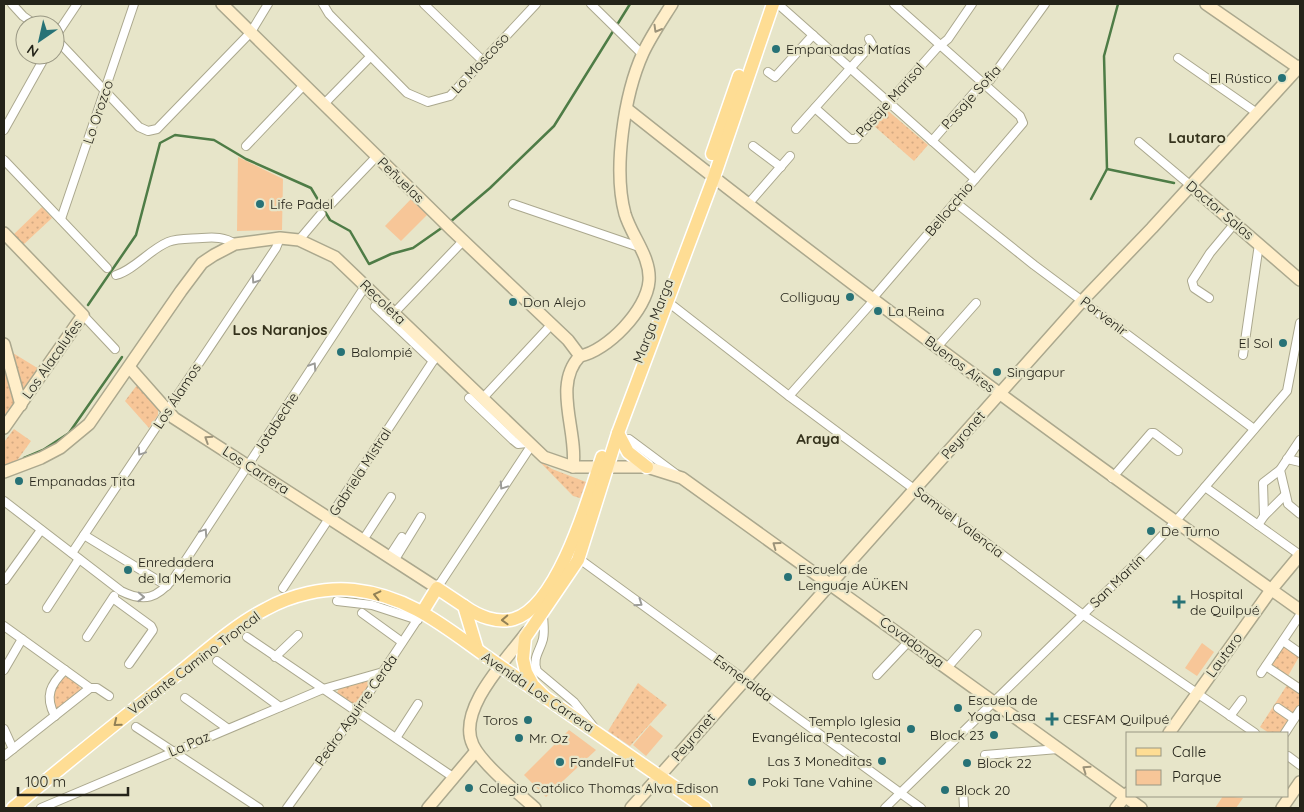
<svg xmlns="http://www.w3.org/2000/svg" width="1304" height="812" font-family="Quicksand,sans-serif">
<defs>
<pattern id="green-dots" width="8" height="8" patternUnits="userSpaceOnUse" patternTransform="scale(1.25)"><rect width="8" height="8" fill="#f7c698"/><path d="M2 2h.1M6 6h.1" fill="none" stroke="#d4aa82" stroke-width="1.8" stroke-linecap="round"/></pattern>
</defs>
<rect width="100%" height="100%" fill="#e7e5c9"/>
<!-- green -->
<g fill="url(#green-dots)">
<path d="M886,109l42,36 -14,16 -41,-36z"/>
<path d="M42,207l10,11 -29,27 -10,-10z"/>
<path d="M13,353l26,16 -15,23z"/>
<path d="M4,363l11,40 -9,11 -2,-1z"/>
<path d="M137,385l21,25v5l-9,13 -24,-27z"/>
<path d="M14,429l17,12 -15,21 -12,5v-25z"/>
<path d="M537,459l15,10 34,13 -6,16 -7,-2z"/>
<path d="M1284,644l16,11 -12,21 -18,-12z"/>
<path d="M65,677l7,1 11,13 -25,20c-11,-11 -3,-26 7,-34z"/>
<path d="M370,678l2,3 -17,24 -18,-12 2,-5z"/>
<path d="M638,683l29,22 -37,41 -22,-15z"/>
<path d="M1287,685l13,9v11l-19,28h-12l-9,-6z"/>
</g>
<!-- pitch -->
<g fill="#f7c698">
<path d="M238,157l45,22 -1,51 -45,1z"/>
<path d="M412,198l16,16 -27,27 -16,-15z"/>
<path d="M1202,643l12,9 -17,24 -12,-8z"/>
<path d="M650,725l13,11 -17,20 -13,-11z"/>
<path d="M569,730l27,20 -50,47 -22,-22z"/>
<path d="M1223,796l20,2 -7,10h-21z"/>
</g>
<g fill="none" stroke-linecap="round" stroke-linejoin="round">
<!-- stream -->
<g stroke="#4e7c46" stroke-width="2.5">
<path d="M1107,169l67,14"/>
<path d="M1091,199l16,-30 -3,-113 14,-52"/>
<path d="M450,222l40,-34 64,-62 76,-122"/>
<path d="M88,305l48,-70 24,-92 15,-8 39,5 32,19 65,29 19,32 20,11 19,33 22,-10 22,-6 30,-21"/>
<path d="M24,458l19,-8 26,-17 53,-76"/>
</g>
<!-- street casing -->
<g stroke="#aba88e" stroke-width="10">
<g id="street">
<path d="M12,4l11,12 13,9"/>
<path d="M323,4l6,10 78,79 21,9 22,-6 86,-92"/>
<path d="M424,4l58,56"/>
<path d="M591,4l52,51"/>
<path d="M778,4l197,175"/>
<path d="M55,37l22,-33"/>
<path d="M55,38l84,89 9,4 9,-2 94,-97 17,-28"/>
<path d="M1178,58l79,55"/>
<path d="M768,72l7,5 38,-42"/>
<path d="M324,104l46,-47"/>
<path d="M815,108l35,31h6l80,-90 12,-10 24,-35"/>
<path d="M796,129l76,-85 -3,-5"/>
<path d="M4,130l42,-75"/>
<path d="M932,141l47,-54 11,-7 55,-76"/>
<path d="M1139,142l51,43"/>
<path d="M246,146l58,-61"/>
<path d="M753,146l28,21"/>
<path d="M4,160l103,108"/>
<path d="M955,202l79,63 220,164"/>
<path d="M749,203l41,-47"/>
<path d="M331,204l46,-48"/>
<path d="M513,204l126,43"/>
<path d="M61,219l73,-215"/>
<path d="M299,240l22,-26"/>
<path d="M116,275c18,-5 33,-25 52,-33 10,-4 23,-3 34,-4 12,-1 23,-1 33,6"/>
<path d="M873,298l150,-175 -3,-7 -126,-112"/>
<path d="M1209,298l-15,-10 -2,-7 18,-28 25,-30"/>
<path d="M668,302l121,94 293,218 173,119"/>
<path d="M375,306l58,55"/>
<path d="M394,313l70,-73"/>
<path d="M83,315l32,34"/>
<path d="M937,347l39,-44"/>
<path d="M1243,355l16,-111"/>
<path d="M789,396l86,-97"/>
<path d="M469,398l44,42 5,4 9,-1"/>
<path d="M482,399l69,-74"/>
<path d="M629,439l47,35"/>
<path d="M1300,440l-20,30 8,34 12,10"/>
<path d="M1287,459l13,3"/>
<path d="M1112,478l39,-45h3l24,18"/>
<path d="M1205,487l95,68"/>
<path d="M4,501l117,90c24,12 36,7 53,-13l192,-293"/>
<path d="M1264,516l21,-21"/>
<path d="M1258,525l6,-9 -1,-33 17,-13"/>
<path d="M84,535l83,51"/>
<path d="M363,540l28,-43"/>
<path d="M72,553l204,-305 4,-10"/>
<path d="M389,557l13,-20"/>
<path d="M578,558l343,250"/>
<path d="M394,561l27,-44"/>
<path d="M5,580l36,-50"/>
<path d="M283,588l154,-233"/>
<path d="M437,588l94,-142"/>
<path d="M114,599l37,27 2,4 -24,34"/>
<path d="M337,601l35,4 46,15"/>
<path d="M47,608l32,-49"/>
<path d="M362,613l40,29"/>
<path d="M543,614c0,8 2,16 0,25 -3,12 -11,19 -6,32l37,31 22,28"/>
<path d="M4,626l86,62h7l12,8"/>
<path d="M87,637l27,-41"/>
<path d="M247,637l206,140"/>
<path d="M1283,641l17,12"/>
<path d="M275,657l23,-22"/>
<path d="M217,661l63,46"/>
<path d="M1266,666l34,23"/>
<path d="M947,668l30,-34"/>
<path d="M4,670l18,-31"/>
<path d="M1261,673l39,-58"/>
<path d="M877,675l33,-35"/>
<path d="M185,698l42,30"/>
<path d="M1278,708l16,11"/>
<path d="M55,716c-11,-20 -4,-32 10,-46"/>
<path d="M1230,716l12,-16"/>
<path d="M136,727l123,81"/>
<path d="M4,729l9,20"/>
<path d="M1285,733l15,-23"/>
<path d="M396,738l22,-34"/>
<path d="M985,755l73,-6"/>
<path d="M4,756l86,-68"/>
<path d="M1288,756l12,9"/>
<path d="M963,789l1,19"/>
<path d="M41,808l282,-119 60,-17"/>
<path d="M287,808l70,-97 66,-100"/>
<path d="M885,808l259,-253 31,-33 112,-131 13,-68"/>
</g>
</g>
<!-- secondary casing -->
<g stroke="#aba88e" stroke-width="14">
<g id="secondary">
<path d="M222,4l230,226 116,110 12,16"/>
<path d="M1206,4l94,65"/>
<path d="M627,109c219,174 445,340 673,501"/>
<path d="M1190,185l110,95"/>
<path d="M4,233l79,82 -79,113"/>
<path d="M4,344l17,61"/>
<path d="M129,367l45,51 263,170"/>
<path d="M573,467c5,-36 -21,-82 7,-111 27,-5 67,-46 69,-75 2,-24 -17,-44 -24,-67 -12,-44 -1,-119 18,-161 8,-17 19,-33 29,-49"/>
<path d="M4,472l37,-14 19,-10 29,-24 92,-133 21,-28 12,-8 21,-11 45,-6 19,2 36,17 209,200 29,10h74l35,11 459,330"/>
<path d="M527,632c-20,27 -71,78 -54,113 9,19 45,48 62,63"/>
<path d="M1169,733l102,-143 29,-35"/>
<path d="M428,808l48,-57"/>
<path d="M631,808l452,-508 69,-72 148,-162"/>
<path d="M1116,808l12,-15"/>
<path d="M1282,808l18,-26"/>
</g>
</g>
<!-- primary casing -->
<g stroke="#fff" stroke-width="15">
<g id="primary">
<path d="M712,154l27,-78"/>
<path d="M618,433l10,19 19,15"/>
<path d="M464,606c14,10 33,18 50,13 44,-13 75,-122 88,-162"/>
<path d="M423,611l14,-23 27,18 13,43"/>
<path d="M513,675l192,133"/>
<path d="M545,697l-12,-12 -7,-13 -3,-13 2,-21 53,-78 40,-127 96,-256 59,-173"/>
<path d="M13,808c53,-45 107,-88 161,-131 30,-24 59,-51 92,-68 25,-14 58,-22 88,-19 56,6 92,38 136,69"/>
</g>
</g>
<!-- street -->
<use href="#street" stroke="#fff" stroke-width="8"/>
<!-- secondary -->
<use href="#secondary" stroke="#ffeec9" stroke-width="11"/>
<!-- primary -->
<use href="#primary" stroke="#fedd94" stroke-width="12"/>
<!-- primary-bridge casing -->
<g stroke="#fff" stroke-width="15" stroke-linecap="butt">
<path id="primary-bridge" d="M490,659l23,16"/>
</g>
<!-- primary-bridge -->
<use href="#primary-bridge" stroke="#fedd94" stroke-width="12"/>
</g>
<!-- one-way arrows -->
<defs><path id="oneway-chevron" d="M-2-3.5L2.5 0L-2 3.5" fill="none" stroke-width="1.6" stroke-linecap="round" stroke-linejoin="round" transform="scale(1.25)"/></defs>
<g stroke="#9c937a">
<use href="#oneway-chevron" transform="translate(657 29) rotate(120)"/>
<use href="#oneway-chevron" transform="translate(208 439) rotate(-147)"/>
<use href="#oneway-chevron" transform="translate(776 545) rotate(-144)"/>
<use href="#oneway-chevron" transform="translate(1086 769) rotate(-145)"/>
</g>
<g stroke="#9c9c98">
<use href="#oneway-chevron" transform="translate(255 280) rotate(124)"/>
<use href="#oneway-chevron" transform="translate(313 366) rotate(-57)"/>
<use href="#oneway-chevron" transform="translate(141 452) rotate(124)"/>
<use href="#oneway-chevron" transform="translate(503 486) rotate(124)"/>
<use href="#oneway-chevron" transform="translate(204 532) rotate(-56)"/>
<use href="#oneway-chevron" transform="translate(141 597) rotate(2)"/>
<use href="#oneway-chevron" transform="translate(639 603) rotate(35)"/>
</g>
<g stroke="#918056">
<use href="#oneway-chevron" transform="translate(377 595) rotate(-167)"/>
<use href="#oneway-chevron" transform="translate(505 620) rotate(178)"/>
<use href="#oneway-chevron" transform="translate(117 723) rotate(141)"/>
</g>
<!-- markers -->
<g fill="#277276" stroke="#e7e5c9" stroke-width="2">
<circle cx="776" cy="49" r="5"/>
<circle cx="1282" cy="78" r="5"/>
<circle cx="260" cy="204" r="5"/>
<circle cx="850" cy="297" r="5"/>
<circle cx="513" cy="302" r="5"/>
<circle cx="878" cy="311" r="5"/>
<circle cx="1283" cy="343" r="5"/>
<circle cx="341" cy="352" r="5"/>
<circle cx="997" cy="372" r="5"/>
<circle cx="19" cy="481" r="5"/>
<circle cx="1151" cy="531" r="5"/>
<circle cx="128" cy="570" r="5"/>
<circle cx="788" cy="577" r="5"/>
<path d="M1176.5 594.5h5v5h5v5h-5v5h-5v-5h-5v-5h5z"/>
<circle cx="958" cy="708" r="5"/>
<path d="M1049.5 711.5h5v5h5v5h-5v5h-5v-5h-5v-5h5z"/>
<circle cx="528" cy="720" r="5"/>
<circle cx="911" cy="729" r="5"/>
<circle cx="994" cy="735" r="5"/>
<circle cx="519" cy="738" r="5"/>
<circle cx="882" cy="761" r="5"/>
<circle cx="560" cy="762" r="5"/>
<circle cx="967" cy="763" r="5"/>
<circle cx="752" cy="782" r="5"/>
<circle cx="469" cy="788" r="5"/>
<circle cx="945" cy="790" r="5"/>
</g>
<g text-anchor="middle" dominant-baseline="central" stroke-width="4.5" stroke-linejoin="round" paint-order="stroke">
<!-- poi labels -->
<g font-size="14" fill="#242319" stroke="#e7e5c9" text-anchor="start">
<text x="786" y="49">Empanadas Matías</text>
<text x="1272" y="78" text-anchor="end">El Rústico</text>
<text x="270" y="204">Life Padel</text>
<text x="840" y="297" text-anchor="end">Colliguay</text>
<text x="523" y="302">Don Alejo</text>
<text x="888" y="311">La Reina</text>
<text x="1273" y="343" text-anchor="end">El Sol</text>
<text x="351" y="352">Balompié</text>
<text x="1007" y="372">Singapur</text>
<text x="29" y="481">Empanadas Tita</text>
<text x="1161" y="531">De Turno</text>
<text x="138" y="562">Enredadera<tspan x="138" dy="16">de la Memoria</tspan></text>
<text x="798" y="569">Escuela de<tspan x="798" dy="16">Lenguaje AÜKEN</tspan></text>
<text x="1190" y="594">Hospital<tspan x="1190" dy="16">de Quilpué</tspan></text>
<text x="968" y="700">Escuela de<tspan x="968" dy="16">Yoga Lasa</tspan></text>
<text x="1063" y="719">CESFAM Quilpué</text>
<text x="518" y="720" text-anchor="end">Toros</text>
<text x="901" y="721" text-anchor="end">Templo Iglesia<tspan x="901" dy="16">Evangélica Pentecostal</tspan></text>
<text x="984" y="735" text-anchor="end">Block 23</text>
<text x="529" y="738">Mr. Oz</text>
<text x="872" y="761" text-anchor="end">Las 3 Moneditas</text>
<text x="570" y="762">FandelFut</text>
<text x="977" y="763">Block 22</text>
<text x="762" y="782">Poki Tane Vahine</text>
<text x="479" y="788">Colegio Católico Thomas Alva Edison</text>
<text x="955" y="790">Block 20</text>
</g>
<!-- street labels -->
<g font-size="14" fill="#242319" stroke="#e7e5c9">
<text transform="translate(480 63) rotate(-47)">Lo Moscoso</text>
<text transform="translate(971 97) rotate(-48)">Pasaje Sofia</text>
<text transform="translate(890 100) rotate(-48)">Pasaje Marisol</text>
<text transform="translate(98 112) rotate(-71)">Lo Orozco</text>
<text transform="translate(401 180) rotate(44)">Peñuelas</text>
<text transform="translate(949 209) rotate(-50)">Bellocchio</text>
<text transform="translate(1220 210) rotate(40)">Doctor Salas</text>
<text transform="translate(383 302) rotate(44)">Recoleta</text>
<text transform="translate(1104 316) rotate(37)">Porvenir</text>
<text transform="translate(653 321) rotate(-69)">Marga Marga</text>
<text transform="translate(52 359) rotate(-55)">Los Alacalufes</text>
<text transform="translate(960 364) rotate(37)">Buenos Aires</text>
<text transform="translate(177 396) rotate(-57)">Los Álamos</text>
<text transform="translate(276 423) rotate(-57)">Jotabeche</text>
<text transform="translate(963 435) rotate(-49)">Peyronet</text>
<text transform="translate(256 470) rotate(33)">Los Carrera</text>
<text transform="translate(360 472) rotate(-57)">Gabriela Mistral</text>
<text transform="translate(959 522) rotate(37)">Samuel Valencia</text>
<text transform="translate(1117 581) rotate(-44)">San Martín</text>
<text transform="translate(912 642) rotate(36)">Covadonga</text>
<text transform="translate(1224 655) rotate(-54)">Lautaro</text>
<text transform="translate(194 663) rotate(-37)">Variante Camino Troncal</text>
<text transform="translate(743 678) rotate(36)">Esmeralda</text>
<text transform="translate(538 692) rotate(34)">Avenida Los Carrera</text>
<text transform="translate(356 710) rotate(-55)">Pedro Aguirre Cerda</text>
<text transform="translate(693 737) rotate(-49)">Peyronet</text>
<text transform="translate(189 744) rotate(-23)">La Paz</text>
</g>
<!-- neighbourhood labels -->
<g font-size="15" font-weight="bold" fill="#35321c" stroke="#e7e5c9">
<text x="1197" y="137">Lautaro</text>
<text x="280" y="329">Los Naranjos</text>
<text x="818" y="438">Araya</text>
</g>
</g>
<!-- border -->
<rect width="1304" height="812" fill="none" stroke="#242319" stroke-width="10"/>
<!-- legend -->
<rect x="1126" y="732" width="162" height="65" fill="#e7e5c9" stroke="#999783"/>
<rect x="1136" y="748" width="25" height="8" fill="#fedd94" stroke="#999783"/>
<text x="1172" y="757" font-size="15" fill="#242319">Calle</text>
<rect x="1136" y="770" width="25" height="15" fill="#f7c698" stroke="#999783"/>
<text x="1172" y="782" font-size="15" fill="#242319">Parque</text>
<!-- north arrow -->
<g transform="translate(40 40) rotate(214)"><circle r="24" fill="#e7e5c9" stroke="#999783"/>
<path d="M0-4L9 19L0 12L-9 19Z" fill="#277276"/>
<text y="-8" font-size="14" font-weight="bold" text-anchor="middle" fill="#242319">N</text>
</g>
<!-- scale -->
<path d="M18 787v8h110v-8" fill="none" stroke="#242319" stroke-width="2.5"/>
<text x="25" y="787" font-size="15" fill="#242319" stroke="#e7e5c9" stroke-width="4" paint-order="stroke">100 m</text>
</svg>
